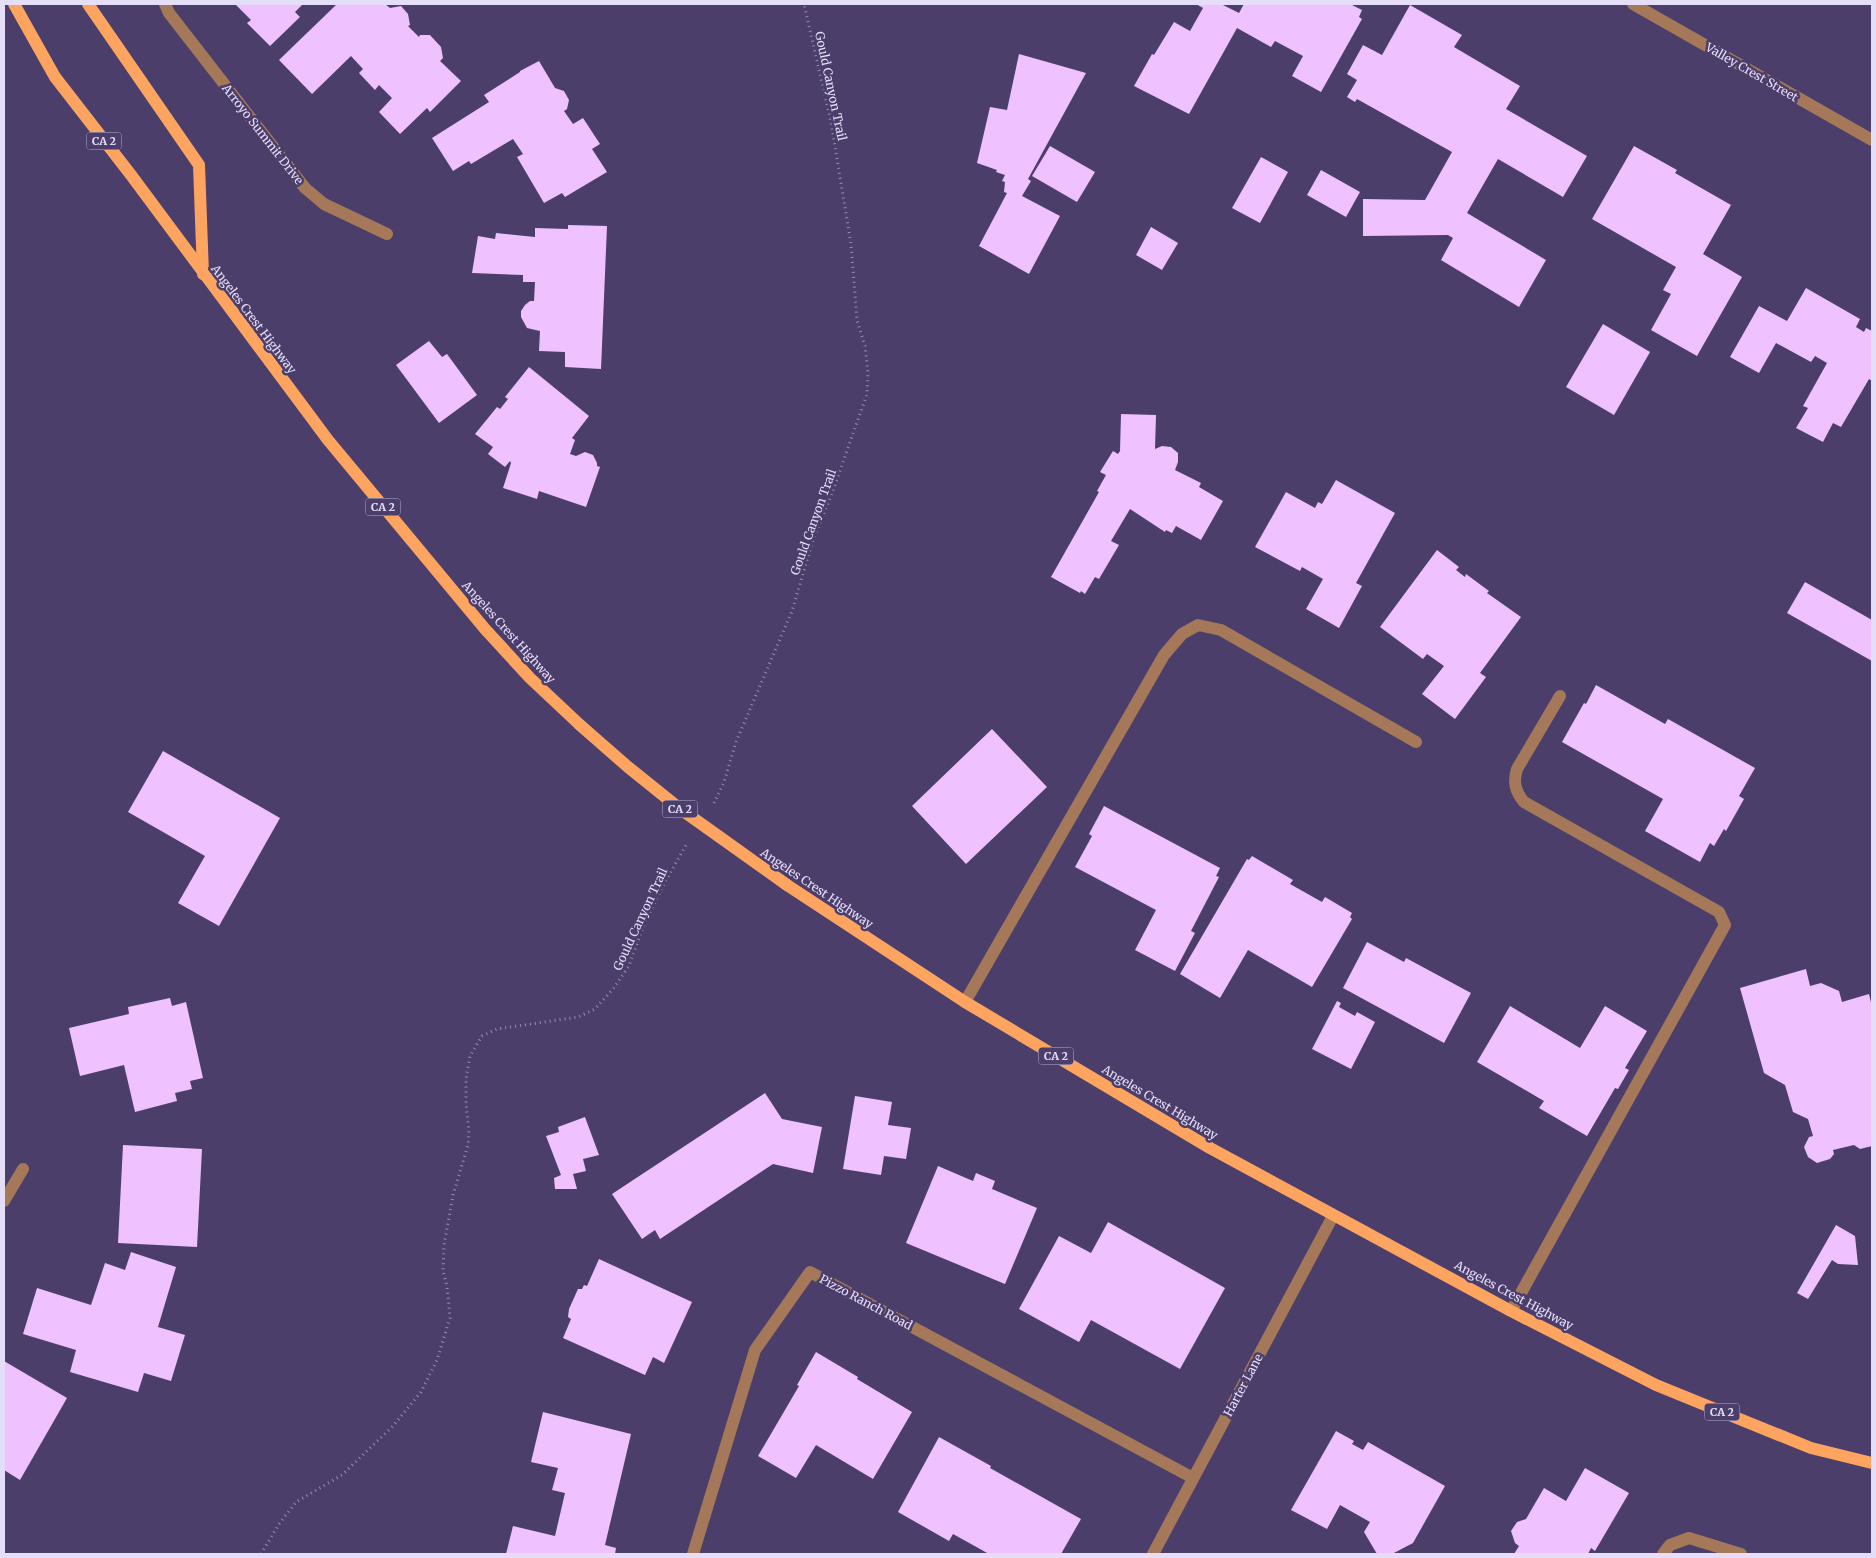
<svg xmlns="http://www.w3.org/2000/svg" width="1876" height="1558" font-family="Merriweather,serif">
<rect width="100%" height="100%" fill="#4c3e6a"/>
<!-- building -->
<g fill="#efc2ff">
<path d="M235,4h68l-8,8 5,5 -30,29 -23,-23 4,-3z"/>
<path d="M337,4h48l5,4 11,-2 7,8 2,11 -2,1 11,11 1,-2h10l11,12 2,11 -3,3 21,20 -31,31 -3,-4 -27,26 -21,-22 13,-14 -13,-13 -4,5 -16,-17 4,-4 -12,-13 -39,38 -33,-34z"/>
<path d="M1196,4h25l18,9 5,-9h106l12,6 -3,7 3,2 -41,73 -29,-16 11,-20 -28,-15 -4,6 -34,-19 -48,86 -55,-28 18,-32 2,1 20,-33 16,9 13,-23z"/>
<path d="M1410,5l52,30 -8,12 66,39 -14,23 81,47 -24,41 -65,-38 -31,54 79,47 -27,47 -78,-47 12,-22 -5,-3 -85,1v-37l62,1 27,-48 -95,-53 -2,3 -8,-5 10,-17 -10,-6 16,-29 19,10z"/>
<path d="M1019,54l67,19 -58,106 3,2 -9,15 38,20 -31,58 -50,-28 28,-53 -3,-1 1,-10 -3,-1 3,-6 -9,-3 1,-2 -20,-7 13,-56 17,3z"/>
<path d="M539,61l16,27 9,3 5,9 -2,9 -3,2 9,13 10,-6 17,26 -8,5 15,23 -42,25 -3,-4 -18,10 -27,-46 6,-3 -10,-15 -42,25 -2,-3 -16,10 -21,-33 57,-36 -5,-7 36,-23v-1z"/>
<path d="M1050,146l45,26 -18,30 -45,-26z"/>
<path d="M1634,146l43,24 -2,3 56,32 -28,49 39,23 -45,79 -46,-26 20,-36 -8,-4 13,-23 -84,-48z"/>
<path d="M1261,157l27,15 -28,51 -28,-15z"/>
<path d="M1321,170l39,22 -14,25 -39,-22z"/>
<path d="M568,225l39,1 -6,143 -36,-2v-15l-26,-1 1,-20 -13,-3 -6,-11v-6l4,-6 5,-4h4l1,-19h-12v-7l-51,-2 6,-37 17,3 1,-6 39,4v-9l33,1z"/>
<path d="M1151,227l27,16 -16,27 -26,-15z"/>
<path d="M1806,288l54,31 -4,8 8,5 2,-4 6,3v50l-3,-2 -28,48 -8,-4 -10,19 -27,-14 12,-20 -5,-2 24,-43 -12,-7 -4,6 -35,-19 -17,30 -29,-16 29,-51 28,15z"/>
<path d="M1603,324l47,28 -36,63 -48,-28z"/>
<path d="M429,341l13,16 5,-3 30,41 -38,28 -43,-58z"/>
<path d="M529,367l60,49 -17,22 3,2 -5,14 6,2 9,-4 8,3 4,8v3l3,1 -14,40 -47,-16 -2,8 -34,-11 8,-25 -1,-2 -5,6 -17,-13 5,-7 -18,-13 22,-27 3,2 8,-10 -3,-2z"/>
<path d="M1121,414l35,1 -1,34 7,-3 9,1 7,6v9l-3,8 26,13 -2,4 24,14 -22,39 -25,-14 -4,7 -6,-3 -1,2 -35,-23 -19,32 8,4 -20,34 -4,-2 -10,17 -4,-3 -1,2 -29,-16 48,-85 -2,-1 9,-16 -6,-3 13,-21 5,3 2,-3z"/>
<path d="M1336,480l59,33 -39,70 6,3 -23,42 -33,-19 17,-30 -21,-12 -2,4 -45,-24 31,-55 29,16 3,-6 4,2z"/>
<path d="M1437,550l22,17 -3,3 9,7 1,-3 23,17 -2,2 34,24 -41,56 6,4 -31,42 -33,-25 22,-28 -17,-12 -4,5 -43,-32z"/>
<path d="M1805,582l67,38v41l-85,-48z"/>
<path d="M1596,685l69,39 3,-5 87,49 -16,28 5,3 -18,32 -2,-2 -10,17 -4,-3 -10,19 -55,-31 18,-32 -101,-57 22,-39 2,1z"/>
<path d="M992,729l55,58 -81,77 -54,-58z"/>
<path d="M163,751l117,67 -61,108 -41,-23 27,-47 -77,-44z"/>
<path d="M1104,806l116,62 -4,8 3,1 -28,54 4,2 -20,38 -40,-21 21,-40 -81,-43 17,-31 -3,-2z"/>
<path d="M1252,856l41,24 -3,4 32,18 3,-5 27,16 -2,4 2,2 -40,68 -64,-37 -28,48 -40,-24 67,-115 2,1z"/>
<path d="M1367,942l37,20 2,-4 65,35 -27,50 -101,-55z"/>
<path d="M1806,969l4,17 11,-3 18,8 3,11 27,-8 3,13v139l-12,3 -6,-4 -21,5 1,4 -4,5 -13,4 -9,-6 -4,-10 5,-10 4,-1 -5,-17 -15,-7 -8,-27 -21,-12 -24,-85z"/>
<path d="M170,998l2,8 14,-4 17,76 -13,3 2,8 -17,4 2,8 -42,11 -11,-47 -44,11 -11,-48 60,-14 -1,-7z"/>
<path d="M1337,1001l4,2 -2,4 16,9 2,-4 18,10 -24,47 -39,-20z"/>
<path d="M1510,1006l70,42 25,-42 42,25 -22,37 4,2 -11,19 -3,-1 -28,48 -48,-28 5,-7 -67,-39z"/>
<path d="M765,1093l17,26 40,8 -9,46 -40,-9 -113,75 -5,-9 -13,9 -30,-45z"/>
<path d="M855,1096l37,6 -4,23 23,3 -5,31 -22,-3 -3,19 -38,-6z"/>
<path d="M585,1117l14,38 -16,4 3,12 -13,3 4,15h-22l-1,-11 7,-3 -15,-39 13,-4 -1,-5z"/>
<path d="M123,1145l79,4 -5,98 -79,-4z"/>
<path d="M938,1166l35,15 3,-8 19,8 -3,8 45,19 -32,76 -99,-41z"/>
<path d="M1108,1222l117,66 -45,81 -89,-49 -12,22 -60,-33 40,-73 32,17z"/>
<path d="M1836,1225l19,11 3,29 -20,-1 -6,-4 -24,39 -11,-6z"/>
<path d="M131,1252l45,15 -18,60 27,8 -14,46 -27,-8 -6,19 -68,-20 6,-22 -53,-16 14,-46 54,17 14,-42 20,7z"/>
<path d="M599,1259l93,43 -28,61 -11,-6 -8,18 -82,-37 8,-19 -3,-2 1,-8 9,-20h4l2,-4 3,1z"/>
<path d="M816,1352l42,25 -1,2 55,33 -39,67 -57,-34 -20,33 -38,-22 41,-70 -2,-1z"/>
<path d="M4,1361l63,37 -47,82 -16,-10z"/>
<path d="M543,1412l88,22 -26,111 11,3 -1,6h-109l7,-28 42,10 10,-43 -13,-3 6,-22 -27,-6z"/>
<path d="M1336,1431l18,10 -2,3 11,6 5,-8 77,44 -32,57 -21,11h-15l-13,-22 6,-10 -30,-17 -13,24 -36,-19z"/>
<path d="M939,1437l52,29 -1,2 91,51 -20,35h-72l-36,-20 -4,7 -51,-29z"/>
<path d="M1585,1468l44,25 -34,58 -4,-3 -3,6h-74l5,-8 -4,-3 -4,-12 6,-9 9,-3 18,-31 22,13z"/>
</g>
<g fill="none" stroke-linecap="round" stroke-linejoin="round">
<!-- path -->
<g stroke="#988db1" stroke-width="3" stroke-dasharray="1 4" stroke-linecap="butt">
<path d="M714,803l10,-21 12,-40 56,-131 21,-71 18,-44 36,-102 1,-21 -3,-27 -8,-26 -6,-76 -20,-122 -27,-118"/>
<path d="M261,1554l18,-30 17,-22 46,-27 51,-49 28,-34 16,-32 13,-42 -3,-32 -4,-15 1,-26 9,-50 15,-50 1,-14 -3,-27v-25l4,-23 12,-20 15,-7 81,-12 17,-8 18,-20 16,-23 16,-44 19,-38 22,-39"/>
</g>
<!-- minor -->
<g stroke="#a47858" stroke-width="12">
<path d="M165,4l4,9 136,175 19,16 63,30"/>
<path d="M1633,4l239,136"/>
<path d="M965,1002l199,-347 18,-21 16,-9 23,5 195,112"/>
<path d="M4,1201l19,-32"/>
<path d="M1511,1311l214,-386 -6,-13 -195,-110c-9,-11 -11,-20 -7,-33l43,-73"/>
<path d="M693,1554l62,-204 55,-78 383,206"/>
<path d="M1153,1554l180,-338"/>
<path d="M1663,1554l7,-9 19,-7 52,16"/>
</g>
<!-- major -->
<g stroke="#fda560" stroke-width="12">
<path d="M14,4l41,73 76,98 197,265 157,189 45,49 50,47"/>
<path d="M88,4l111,161 4,109"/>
<path d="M787,885l178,117 245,146 301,163 145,74 155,63 61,15"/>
</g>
<!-- major-bridge -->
<path stroke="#fda560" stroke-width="12" d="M580,725l48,42 51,41 108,77"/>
</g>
<g text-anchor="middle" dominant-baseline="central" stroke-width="5" stroke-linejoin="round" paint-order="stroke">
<!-- shield labels -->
<g fill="#4c3e6a" stroke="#b7aece" stroke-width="1">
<rect x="86.5" y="132.5" width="35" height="17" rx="4"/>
<rect x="365.5" y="498.5" width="35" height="17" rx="4"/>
<rect x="662.5" y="800.5" width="35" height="17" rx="4"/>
<rect x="1038.5" y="1047.5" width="35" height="17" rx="4"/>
<rect x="1704.5" y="1403.5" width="35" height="17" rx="4"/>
</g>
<g font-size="11" font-weight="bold" fill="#e5def9">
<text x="104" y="141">CA 2</text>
<text x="383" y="507">CA 2</text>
<text x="680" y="809">CA 2</text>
<text x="1056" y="1056">CA 2</text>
<text x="1722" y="1412">CA 2</text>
</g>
<!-- street labels -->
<g font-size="12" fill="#e5def9" stroke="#4c3e6a">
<text transform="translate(1752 72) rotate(30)">Valley Crest Street</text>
<text transform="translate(831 86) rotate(78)">Gould Canyon Trail</text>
<text transform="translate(263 134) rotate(52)">Arroyo Summit Drive</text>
<text transform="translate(254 319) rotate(53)">Angeles Crest Highway</text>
<text transform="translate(813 522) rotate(-70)">Gould Canyon Trail</text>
<text transform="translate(509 632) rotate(48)">Angeles Crest Highway</text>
<text transform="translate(817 888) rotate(34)">Angeles Crest Highway</text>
<text transform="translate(640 919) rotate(-65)">Gould Canyon Trail</text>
<text transform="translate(1160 1102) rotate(31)">Angeles Crest Highway</text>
<text transform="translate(1514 1295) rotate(28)">Angeles Crest Highway</text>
<text transform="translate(866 1302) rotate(28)">Pizzo Ranch Road</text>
<text transform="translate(1243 1385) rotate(-62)">Harter Lane</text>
</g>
</g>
<!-- border -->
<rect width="1876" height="1558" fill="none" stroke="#e5def9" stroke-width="10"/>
</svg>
